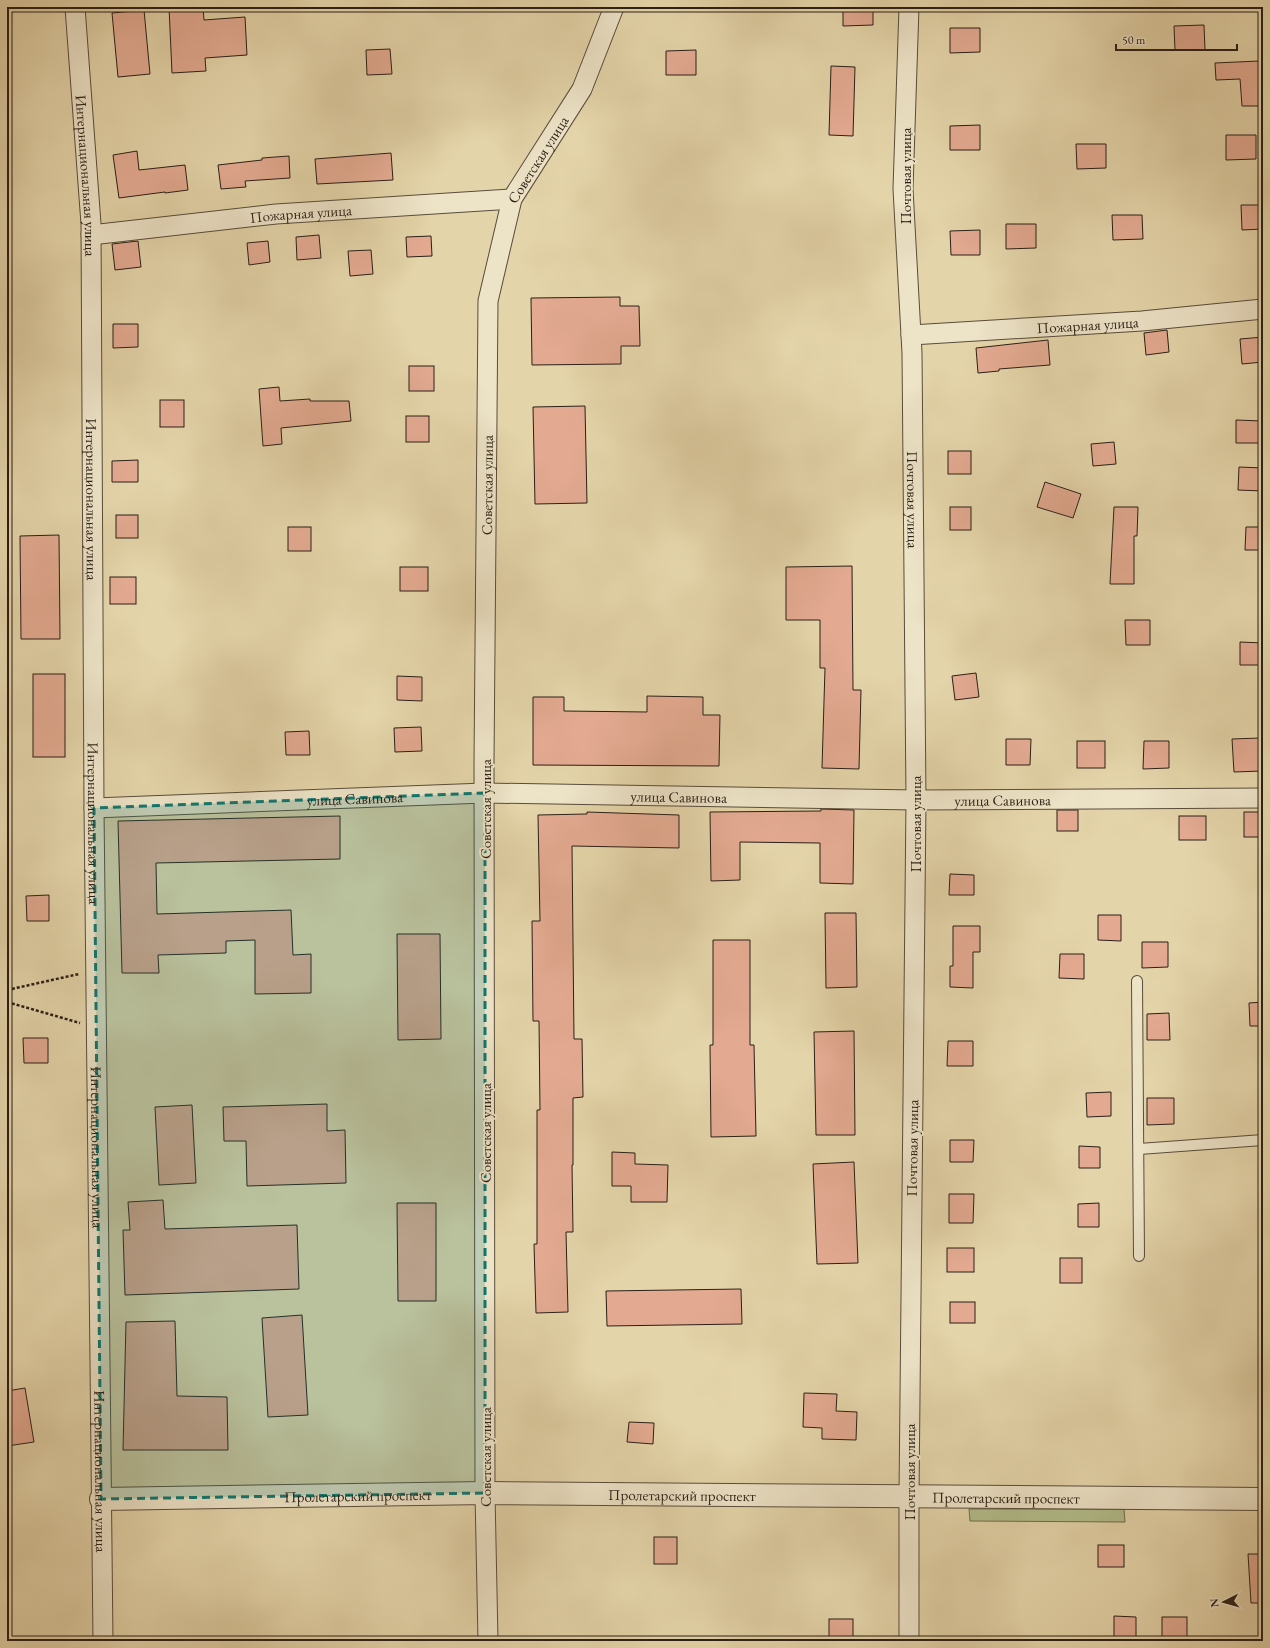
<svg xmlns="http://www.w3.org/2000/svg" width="1270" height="1648" font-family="'EB Garamond',serif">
<rect width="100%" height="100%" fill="#e4d4a9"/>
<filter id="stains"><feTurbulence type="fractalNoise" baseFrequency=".005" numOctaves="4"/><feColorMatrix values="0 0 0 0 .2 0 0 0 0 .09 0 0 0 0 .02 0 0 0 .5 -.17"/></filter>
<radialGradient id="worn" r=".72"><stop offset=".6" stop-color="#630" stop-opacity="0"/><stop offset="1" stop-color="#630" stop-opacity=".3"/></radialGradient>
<!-- green -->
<path fill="#b2bd8a" stroke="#6e6e50" d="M969,1509h155l1,13 -155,-1z"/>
<!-- building -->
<g fill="#e3aa91" stroke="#2b1f16">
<path d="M169,7h34l1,13 41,-3 2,38 -42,3 1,13 -34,2z"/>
<path d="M843,7h30v18l-30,1z"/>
<path d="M144,10l6,64 -32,3 -6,-64z"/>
<path d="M1204,25l1,25h-30l-1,-24z"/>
<path d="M950,28h30v24l-30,1z"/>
<path d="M390,49l2,25 -25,1 -1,-25z"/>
<path d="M696,50v25h-30v-24z"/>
<path d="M1259,61l2,45h-19l-2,-27 -24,1 -1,-17z"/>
<path d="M831,66l24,1 -2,69 -24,-1z"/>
<path d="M980,125v25h-30v-24z"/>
<path d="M1226,135h30v24l-30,1z"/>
<path d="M1076,144h30v24l-29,1z"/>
<path d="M137,151l2,19 46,-5 3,25 -23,3v-1l-46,6 -6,-43z"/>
<path d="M391,153l2,27 -76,4 -2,-25z"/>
<path d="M289,156l1,22 -45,3 1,6 -25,2 -3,-24 44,-5v-2z"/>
<path d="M1241,205h22v24l-21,1z"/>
<path d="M1112,215h30l1,24 -30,1z"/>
<path d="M1006,224h30v24l-30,1z"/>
<path d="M980,230v25h-29l-1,-24z"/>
<path d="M319,235l2,23 -24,2 -1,-23z"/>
<path d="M431,236l1,20 -25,1 -1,-20z"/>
<path d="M138,241l3,26 -26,3 -3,-26z"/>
<path d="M268,241l2,21 -21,3 -2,-22z"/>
<path d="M371,250l2,24 -23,2 -2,-25z"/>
<path d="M620,297v9h19l1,40h-19v18l-89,1 -1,-67z"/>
<path d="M113,324h25v23l-25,1z"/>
<path d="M1167,330l2,22 -23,3 -2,-22z"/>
<path d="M1263,337v25l-21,2 -2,-25z"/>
<path d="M1048,340l2,25 -51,4v2l-21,2 -2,-25z"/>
<rect x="409" y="366" width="25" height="25"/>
<path d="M279,387l1,14 30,-2v2h39l2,20 -70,7 1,16 -19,2 -4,-57z"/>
<rect x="160" y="400" width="24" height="27"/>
<path d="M585,406l2,97 -52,1 -2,-97z"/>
<rect x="406" y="416" width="23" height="26"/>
<path d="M1236,420l26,1 -1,22h-25z"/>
<path d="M1114,442l2,22 -23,2 -2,-22z"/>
<rect x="948" y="451" width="23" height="23"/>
<path d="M138,460v22h-26v-21z"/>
<path d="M1239,467l24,1v23l-25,-1z"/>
<path d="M1045,482l36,12 -8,24 -36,-11z"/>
<rect x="950" y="507" width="21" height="23"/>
<path d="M1114,507h24l-1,29h-3v48h-24z"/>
<rect x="116" y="515" width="22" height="23"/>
<rect x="288" y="527" width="23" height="24"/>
<path d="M1246,527h17v23h-18z"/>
<path d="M59,535l1,104h-39l-1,-103z"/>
<path d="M852,566l1,124h8l-2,79 -37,-1 3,-100h-5v-48h-34v-53z"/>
<rect x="400" y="567" width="28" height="24"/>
<rect x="110" y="577" width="26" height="27"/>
<path d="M1125,620h25v25h-24z"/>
<path d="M1240,642l23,1v22h-23z"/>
<path d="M976,673l3,24 -24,3 -3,-24z"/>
<rect x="33" y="674" width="32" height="83"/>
<path d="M397,676l25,1v24l-25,-1z"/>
<path d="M647,696l56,1v18h17l-1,51 -186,-1v-68h31v14l83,1z"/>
<path d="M421,727l1,24 -27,1 -1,-24z"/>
<path d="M309,731l1,24h-24l-1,-23z"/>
<path d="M1260,738l2,33 -28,1 -2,-33z"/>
<path d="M1006,739h25l-1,26h-24z"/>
<rect x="1077" y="741" width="28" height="27"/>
<path d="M1144,741h25v27l-26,1z"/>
<path d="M821,809l33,1 -1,74 -33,-1v-40l-80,-1v38l-29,1 -1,-69 111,-1z"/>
<rect x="1057" y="810" width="21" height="21"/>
<path d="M587,812l92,3v33l-107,-2 2,193h8l1,58 -10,1v67h-1l1,67h-7l2,80 -32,1 -2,-69h3v-134h3l-1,-89h-6l-1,-100h8l-2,-106 49,-1z"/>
<rect x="1244" y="812" width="19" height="25"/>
<path d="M340,816v43l-184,4 1,51 134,-4 2,45 18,-1v39l-56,1v-54l-29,1v12l-68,2 1,18h-37l-4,-152z"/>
<rect x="1179" y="816" width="27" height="24"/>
<path d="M950,874l24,1v20h-25z"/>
<path d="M49,895v26h-22l-1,-25z"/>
<path d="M825,913h31l1,74 -31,1z"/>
<path d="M1098,915h23v26l-23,-1z"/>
<path d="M953,926h27v26h-7v36l-23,-1v-21h3z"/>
<path d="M397,934h43l1,105 -43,1z"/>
<path d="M713,940h37v105h4l2,91 -45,1 -1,-92h3z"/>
<path d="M1142,942h26v25l-26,1z"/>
<path d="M1060,954h24v25l-25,-1z"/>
<path d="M1263,1002v24h-13l-1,-23z"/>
<path d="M1169,1013l1,27h-23v-26z"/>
<path d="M854,1031l1,104h-39l-2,-103z"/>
<path d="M23,1038h25v25h-24z"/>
<path d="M948,1041h25v25h-26z"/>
<path d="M1111,1092v24l-24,1 -1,-24z"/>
<path d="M1147,1098h27v26l-27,1z"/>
<path d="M327,1104v27l18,-1 1,53 -99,3 -1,-45h-22l-1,-34z"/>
<path d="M192,1105l4,78 -37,2 -4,-78z"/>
<path d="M950,1140h24l-1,22h-23z"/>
<path d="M1079,1146l21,1v21h-21z"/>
<path d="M612,1152l23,1v11l33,1 -1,37h-36v-16h-19z"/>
<path d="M854,1162l4,101 -41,1 -4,-100z"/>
<path d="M949,1194h25l-1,29h-24z"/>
<path d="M163,1200l2,29 132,-4 2,64 -174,6 -2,-65h7l-2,-28z"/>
<path d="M397,1203h39v98h-38z"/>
<path d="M1099,1203v24h-21v-23z"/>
<rect x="947" y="1248" width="27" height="24"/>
<rect x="1060" y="1258" width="22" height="25"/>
<path d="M741,1289l1,35 -135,2 -1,-35z"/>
<rect x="950" y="1302" width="25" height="21"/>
<path d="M302,1315l6,100 -40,2 -6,-99z"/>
<path d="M175,1321l2,75 50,1 1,53h-105l3,-128z"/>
<path d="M25,1388l9,54 -27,4v-55z"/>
<path d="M804,1393l33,1 -1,17 21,1 -1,28 -34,-1v-11l-19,-1z"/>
<path d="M629,1422l25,1 -1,21 -26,-2z"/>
<rect x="654" y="1537" width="23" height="27"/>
<rect x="1098" y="1545" width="26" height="22"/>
<path d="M1248,1554h15v49h-12z"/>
<path d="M1114,1616l22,1v21h-22z"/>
<rect x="1162" y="1617" width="25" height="24"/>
<rect x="829" y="1619" width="24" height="22"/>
</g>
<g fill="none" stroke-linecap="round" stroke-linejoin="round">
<!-- service casing -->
<g stroke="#594c3b" stroke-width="12">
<g id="service">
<path d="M1137,981l2,275"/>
<path d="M1139,1149l124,-9"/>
</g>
</g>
<!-- minor casing -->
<g stroke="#594c3b" stroke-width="21">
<g id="minor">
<path id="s1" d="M75,7l16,217 3,584 9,833"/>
<path id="s2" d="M909,7l-6,182 9,164 4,447 -7,696v145"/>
<path id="s3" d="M91,235l185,-21 236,-15"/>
<path id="s4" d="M911,335l231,-14 121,-12"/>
<path id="s5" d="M94,808l391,-15 431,7 347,-2"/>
<path id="s6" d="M488,1641l-3,-148 -1,-730 4,-462 24,-102 70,-110 32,-82"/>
</g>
</g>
<!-- tertiary casing -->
<g stroke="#594c3b" stroke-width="24">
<g id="tertiary">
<path id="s7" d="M101,1499l384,-6 778,6"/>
</g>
</g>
<!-- path -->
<g stroke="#2b1f16" stroke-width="2.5" stroke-dasharray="3 2" stroke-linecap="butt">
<path d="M7,990l72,-16"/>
<path d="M7,1002l73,21"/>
</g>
<!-- service -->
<use href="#service" stroke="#ede3c7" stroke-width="10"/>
<!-- minor -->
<use href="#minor" stroke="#ede3c7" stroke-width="19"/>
<!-- tertiary -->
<use href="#tertiary" stroke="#ede3c7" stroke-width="22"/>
</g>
<!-- marked area -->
<path fill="#0f766e" fill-opacity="0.2" stroke="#0f766e" stroke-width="3" stroke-dasharray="8 5" stroke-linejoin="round" d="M485,793v700l-384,6 -7,-691z"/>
<g text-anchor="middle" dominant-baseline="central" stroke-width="4" stroke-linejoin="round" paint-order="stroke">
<!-- street labels -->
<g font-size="15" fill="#2b1f16" stroke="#ede3c7">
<text stroke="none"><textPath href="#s6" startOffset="1492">Советская улица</textPath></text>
<text stroke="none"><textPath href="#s1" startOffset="169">Интернациональная улица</textPath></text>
<text transform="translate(905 176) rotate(-90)">Почтовая улица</text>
<text stroke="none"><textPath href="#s3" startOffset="211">Пожарная улица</textPath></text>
<text stroke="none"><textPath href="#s4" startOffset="177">Пожарная улица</textPath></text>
<text stroke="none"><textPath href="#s6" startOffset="1156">Советская улица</textPath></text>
<text stroke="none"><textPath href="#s1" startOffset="493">Интернациональная улица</textPath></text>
<text stroke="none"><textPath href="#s2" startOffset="493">Почтовая улица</textPath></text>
<text stroke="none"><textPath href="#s5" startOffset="585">улица Савинова</textPath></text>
<text stroke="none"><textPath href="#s5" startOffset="261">улица Савинова</textPath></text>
<text stroke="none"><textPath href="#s5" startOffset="909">улица Савинова</textPath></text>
<text transform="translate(485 809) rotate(-90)">Советская улица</text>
<text stroke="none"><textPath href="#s1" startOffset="817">Интернациональная улица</textPath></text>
<text transform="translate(915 824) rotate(-90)">Почтовая улица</text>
<text transform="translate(485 1133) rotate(-90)">Советская улица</text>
<text stroke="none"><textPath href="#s1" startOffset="1141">Интернациональная улица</textPath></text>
<text transform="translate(912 1148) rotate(-89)">Почтовая улица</text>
<text transform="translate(485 1457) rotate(-90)">Советская улица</text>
<text stroke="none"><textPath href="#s1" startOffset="1465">Интернациональная улица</textPath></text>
<text transform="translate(909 1472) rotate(-90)">Почтовая улица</text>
<text stroke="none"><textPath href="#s7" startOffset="581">Пролетарский проспект</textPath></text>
<text stroke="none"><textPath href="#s7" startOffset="257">Пролетарский проспект</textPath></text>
<text stroke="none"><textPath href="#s7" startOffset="905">Пролетарский проспект</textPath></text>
</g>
</g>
<!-- margin -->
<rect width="1270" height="1648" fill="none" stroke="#e4d4a9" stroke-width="24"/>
<rect x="8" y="8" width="1254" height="1632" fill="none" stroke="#2b1f16" stroke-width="2"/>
<rect x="12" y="12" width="1246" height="1624" fill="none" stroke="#2b1f16"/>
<!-- north arrow -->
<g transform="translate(1224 1602) rotate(264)" stroke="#ede3c7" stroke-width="3" paint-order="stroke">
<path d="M0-3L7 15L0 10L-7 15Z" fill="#2b1f16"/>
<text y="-6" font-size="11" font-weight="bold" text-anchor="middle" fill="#2b1f16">N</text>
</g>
<!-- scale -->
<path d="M1116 44v6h121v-6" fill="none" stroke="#2b1f16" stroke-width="2"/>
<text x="1122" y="44" font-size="12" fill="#2b1f16" stroke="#ede3c7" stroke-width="3" paint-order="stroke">50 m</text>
<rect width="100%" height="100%" filter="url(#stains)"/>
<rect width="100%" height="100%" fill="url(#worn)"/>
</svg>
